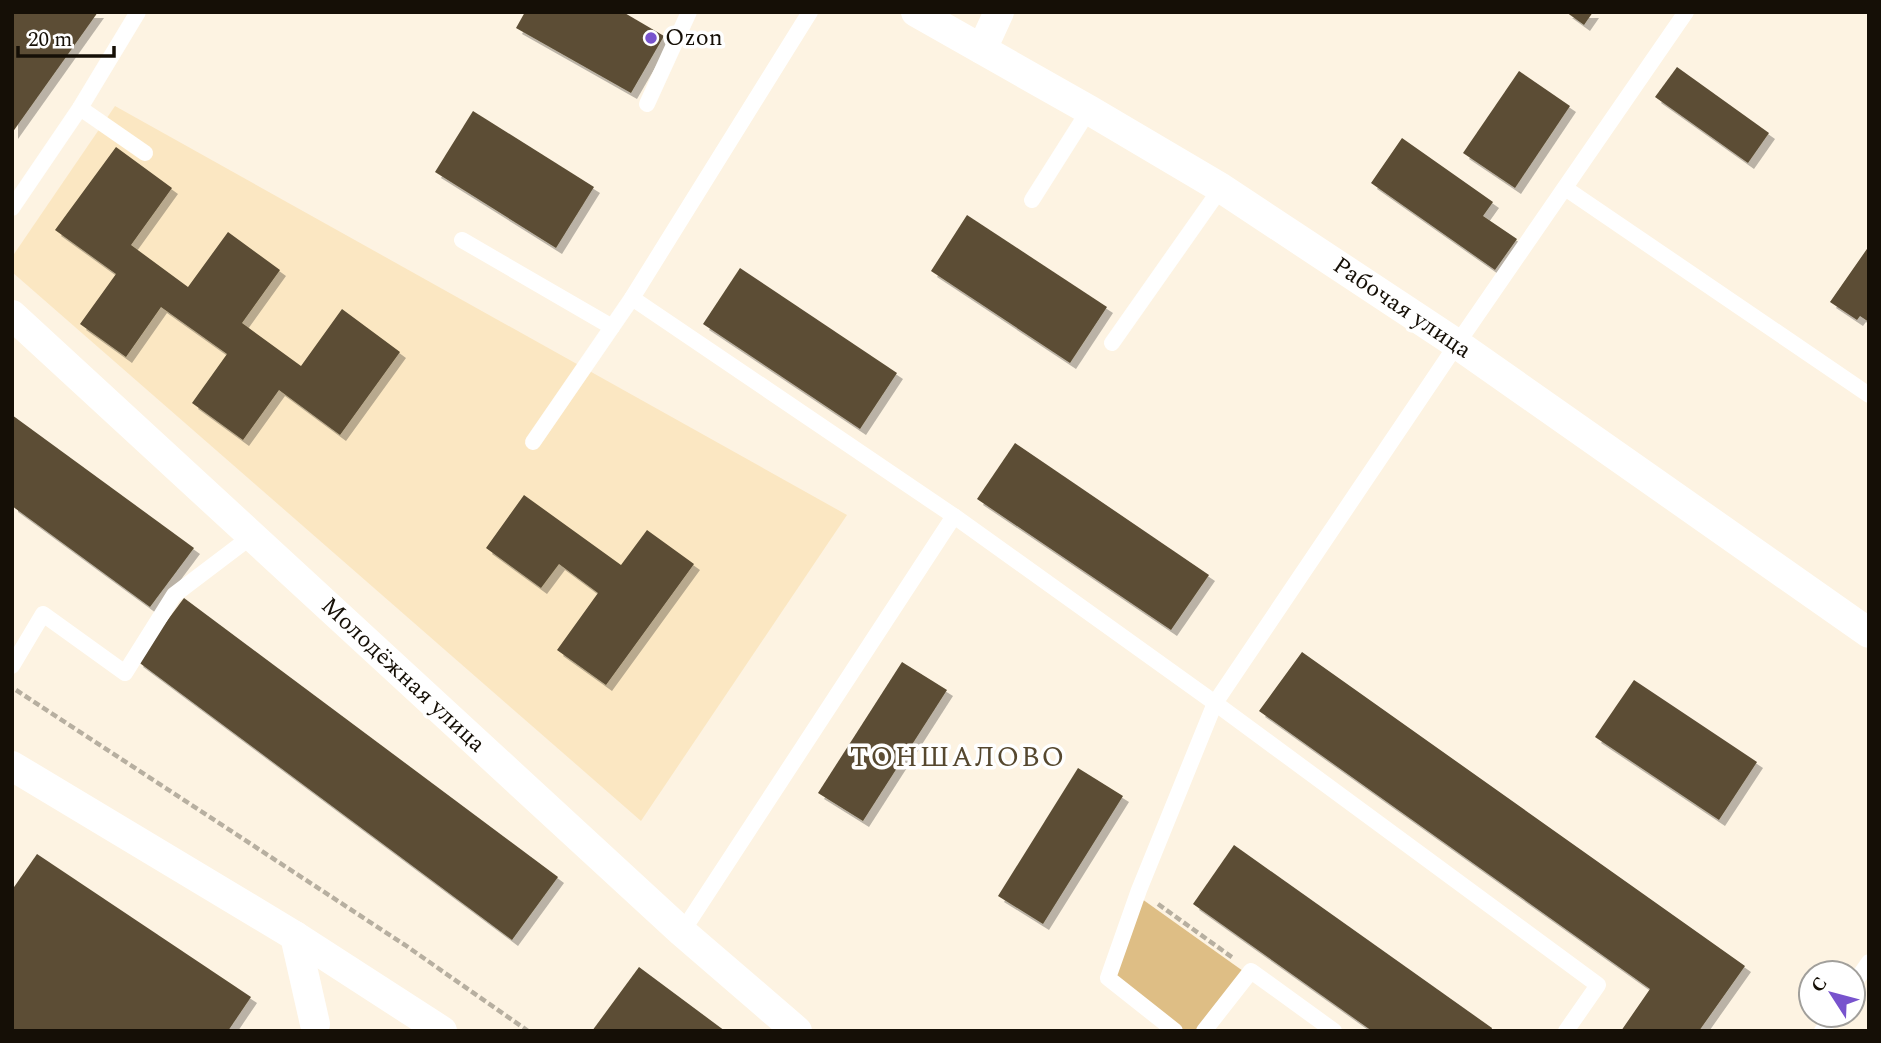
<svg xmlns="http://www.w3.org/2000/svg" width="1881" height="1043" font-family="Spectral,serif">
<defs>
<filter id="shadow"><feDropShadow dx="6" dy="6" stdDeviation="0" flood-color="#0004"/></filter>
</defs>
<rect width="100%" height="100%" fill="#fdf3e2"/>
<!-- built -->
<path fill="#fbe7c2" d="M115,106l732,409 -206,306 -629,-549v-15z"/>
<!-- green -->
<path fill="#debe85" d="M1142,899l101,72 -46,60h-13l-71,-55z"/>
<!-- building -->
<g fill="#5b4d34" filter="url(#shadow)">
<path d="M12,12h86l-86,121z"/>
<path d="M525,12h98l41,24 -33,57 -115,-65z"/>
<path d="M1566,12h27l-9,13z"/>
<path d="M1677,67l92,66 -21,30 -93,-66z"/>
<path d="M1519,71l51,35 -55,82 -52,-35z"/>
<path d="M473,111l121,76 -38,61 -121,-76z"/>
<path d="M1402,138l91,64 -10,14 34,23 -22,31 -124,-87z"/>
<path d="M116,147l56,41 -41,57 57,42 40,-55 52,38 -38,53 59,43 41,-57 58,43 -60,83 -61,-45 -36,50 -51,-37 35,-49 -66,-47 -35,50 -46,-33 36,-50 -61,-44z"/>
<path d="M967,215l140,92 -37,56 -139,-92z"/>
<path d="M1869,246v76l-9,-6 -3,4 -27,-18z"/>
<path d="M740,268l157,105 -37,56 -157,-105z"/>
<path d="M12,415l182,133 -44,59 -138,-101z"/>
<path d="M1015,443l194,132 -38,55 -194,-131z"/>
<path d="M524,495l97,70 26,-35 47,34 -88,121 -49,-35 41,-57 -39,-29 -18,24 -55,-40z"/>
<path d="M184,598l374,279 -46,63 -375,-279z"/>
<path d="M1302,652l443,314 -46,65h-78l29,-42 -391,-278z"/>
<path d="M902,662l45,28 -84,131 -45,-28z"/>
<path d="M1634,680l123,82 -38,58 -124,-83z"/>
<path d="M1078,768l45,28 -80,128 -45,-28z"/>
<path d="M1234,845l258,183 -1,3h-119l-179,-127z"/>
<path d="M37,854l214,143 -23,34h-216v-141z"/>
<path d="M639,967l86,64h-133z"/>
</g>
<g fill="none" stroke-linecap="round" stroke-linejoin="round">
<!-- path -->
<g stroke="#b7afa0" stroke-width="4.5" stroke-dasharray="7 3.5" stroke-linecap="butt">
<path d="M16,690l389,255 123,86"/>
<path d="M1158,904l75,54"/>
</g>
<!-- lane -->
<g stroke="#fff" stroke-width="16">
<path d="M647,104l42,-92"/>
<path d="M80,108l65,45"/>
<path d="M1565,188l304,207"/>
<path d="M1032,200l57,-90"/>
<path d="M12,208l68,-100 58,-96"/>
<path d="M462,240l150,87"/>
<path d="M1112,343l109,-155"/>
<path d="M533,442l99,-144"/>
<path d="M954,516l261,187 383,282 -32,46"/>
<path d="M12,666l31,-52 82,59 49,-78 78,-59"/>
<path d="M682,932l272,-416 -322,-218 178,-286"/>
<path d="M1853,985l16,-23"/>
<path d="M1175,1031l-67,-53 31,-88 76,-187 242,-359 229,-332"/>
<path d="M1204,1031l47,-60 83,60"/>
<path d="M1822,1031l11,-16"/>
</g>
<!-- street -->
<g stroke="#fff" stroke-width="30">
<path d="M916,12l173,98 132,78 236,156 412,289"/>
<path d="M982,49l17,-37"/>
<path d="M12,315l670,617 115,99"/>
<path d="M12,766l283,170 147,95"/>
<path d="M295,936l20,88"/>
</g>
</g>
<!-- markers -->
<circle fill="#7853cd" stroke="#fff" stroke-width="2.5" cx="651" cy="38" r="7"/>
<g text-anchor="middle" dominant-baseline="central" stroke-width="7" stroke-linejoin="round" paint-order="stroke">
<!-- poi labels -->
<g font-size="24" fill="#150f06" stroke="#fff" text-anchor="start">
<text x="665" y="38">Ozon</text>
</g>
<!-- street labels -->
<g font-size="24" fill="#150f06" stroke="#fff">
<text transform="translate(1402 308) rotate(34)">Рабочая улица</text>
<text transform="translate(403 675) rotate(43)">Молодёжная улица</text>
</g>
<!-- quarter labels -->
<g font-size="28" letter-spacing="2" fill="#56482f" stroke="#fff">
<text x="958" y="757">ТОНШАЛОВО</text>
</g>
</g>
<!-- border -->
<rect width="1881" height="1043" fill="none" stroke="#150f06" stroke-width="28"/>
<!-- north arrow -->
<g transform="translate(1832 994) rotate(306)"><circle r="33" fill="#ffffff" stroke="#a19f9b" stroke-width="2"/>
<path d="M0-5L12 26L0 18L-12 26Z" fill="#7853cd"/>
<text y="-10" font-size="19" font-weight="bold" text-anchor="middle" fill="#150f06">С</text>
</g>
<!-- scale -->
<path d="M18 46v10h96v-10" fill="none" stroke="#150f06" stroke-width="3.5"/>
<text x="28" y="46" font-size="21" fill="#150f06" stroke="#ffffff" stroke-width="5" paint-order="stroke">20 m</text>
</svg>
